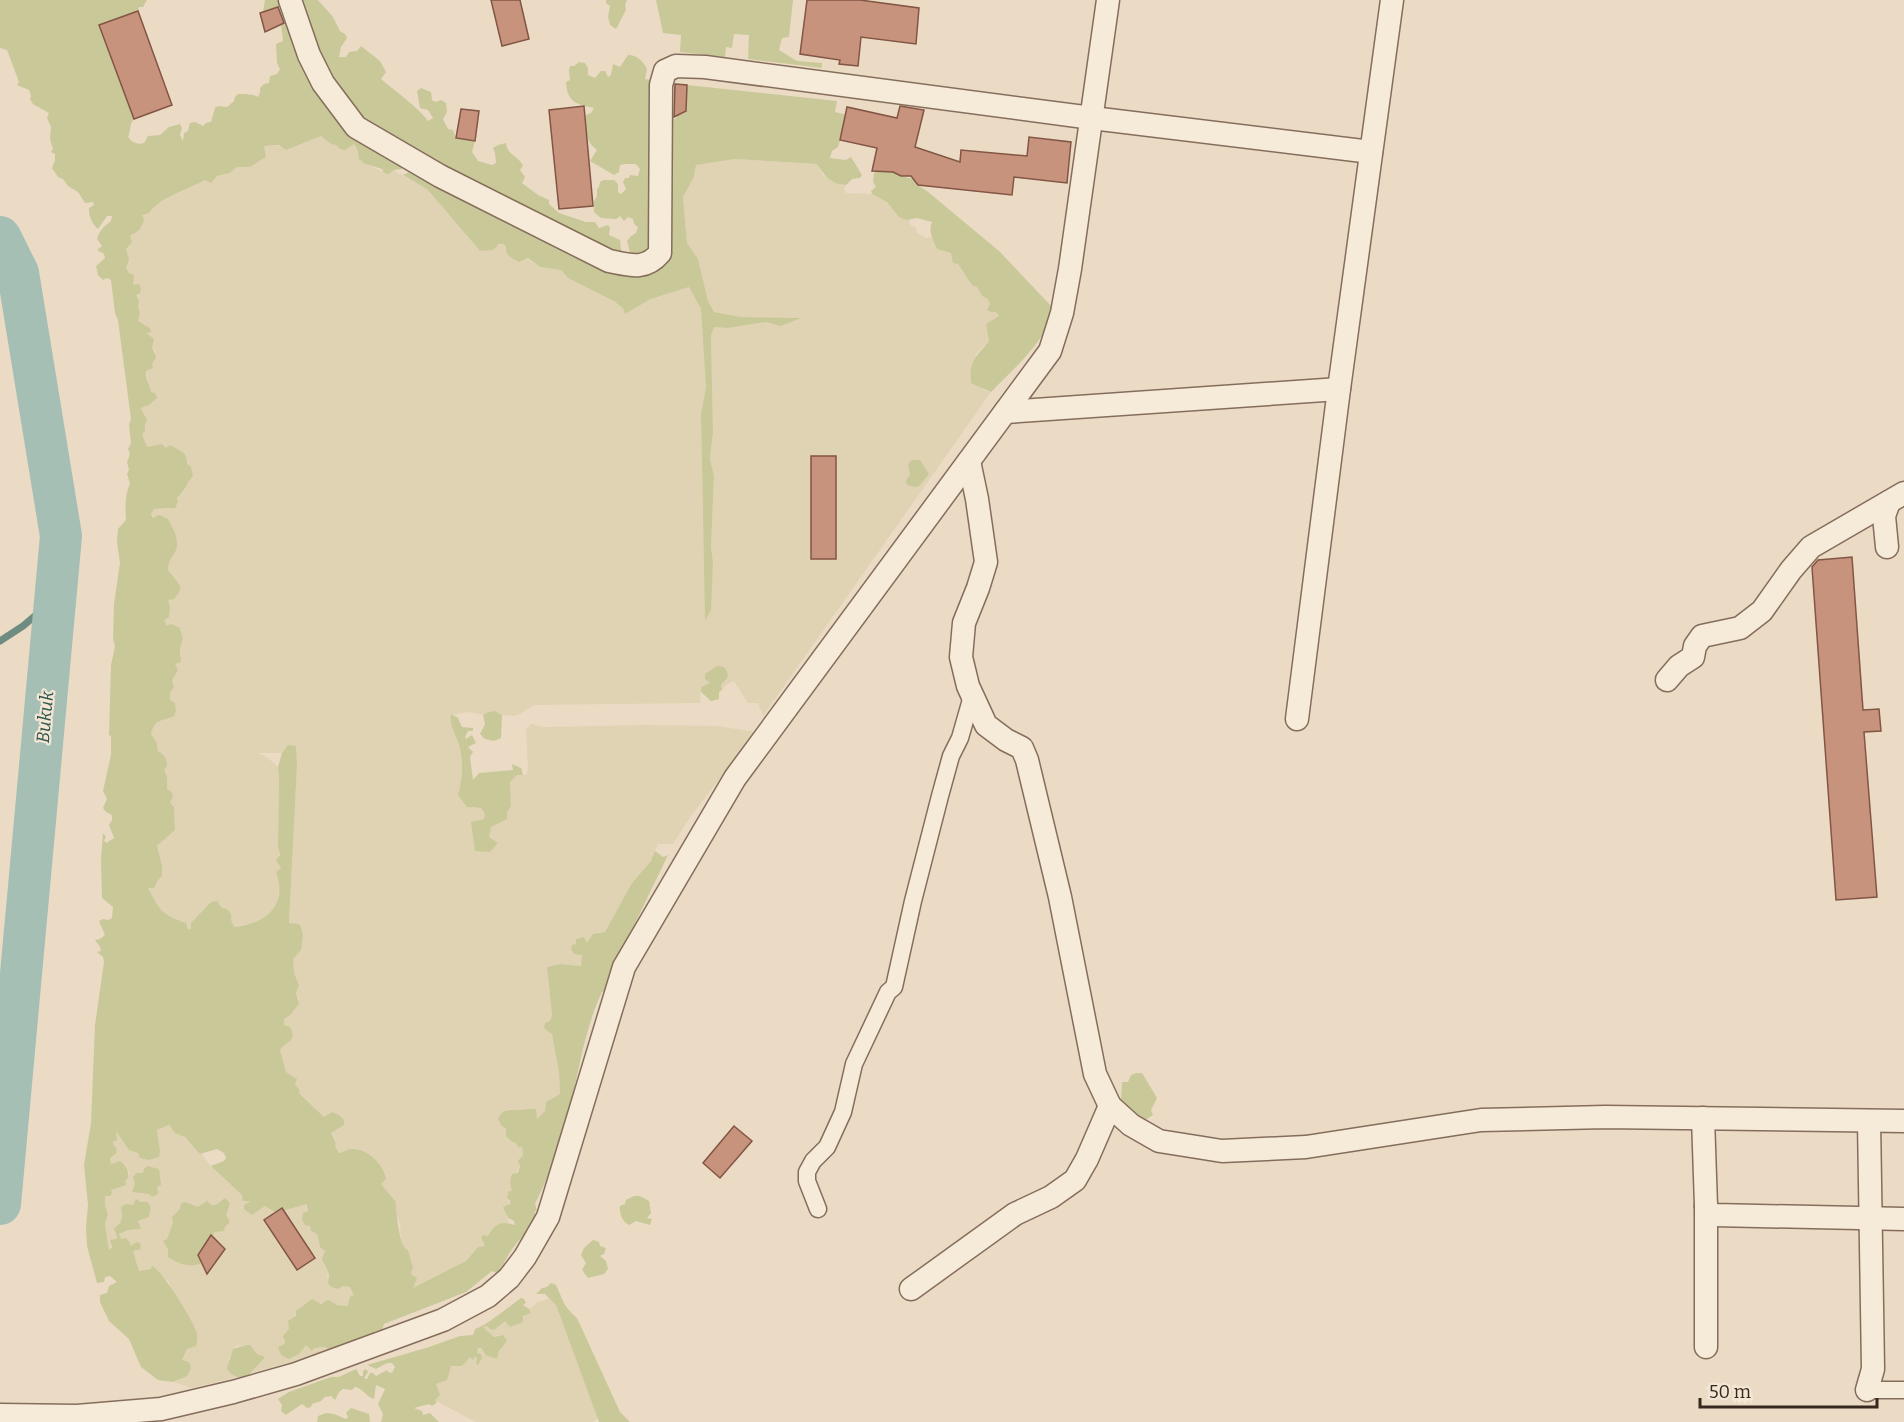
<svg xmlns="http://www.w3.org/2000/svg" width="1904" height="1422" font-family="Bitter,serif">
<rect width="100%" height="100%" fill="#ebdbc5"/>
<!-- farmland -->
<g fill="#e0d3b3">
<path d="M321,136l10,8 5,1 9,5 9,-6 11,20 24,10 4,-4 35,20 52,61 23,-7 37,23 21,3 7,8 63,33 20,-12 38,-12 12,22 4,50 1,28 -5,27 4,205 8,-57 -2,-15 3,-71 -4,-17 3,-27 -2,-96 3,-9 14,1 38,-6 8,2 25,-6 -58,-1 -27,-5 -6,-11 -10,-42 -11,-15 -4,-47 11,-20 2,-12 39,-6 82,5 6,11 19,10h4l-2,3 2,5 26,1 15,8 12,14 10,3 2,7 5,2 1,5 10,5 4,-1 6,12 14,4 12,19 14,15 5,9 6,2 11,18 -12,8 2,17 -13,13 -2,7 6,24 5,6 6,1 -228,324 -5,-13h-10l-14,-22 -8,4 -4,5 -1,-5 3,-6h-19l5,4 -9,4 -1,16 -166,2 -14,9 -7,2 -11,-1 -7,-4 -7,1 -5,3 -14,-3 -18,3 12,47 -1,19 -4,14 14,13h9l4,6 -1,5 -5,2 -4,30h15l8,-8 -9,-6v-5l2,-6 15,-7 1,-6 4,-7 -1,-24 7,-7h9l2,-6 -2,-39 5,-6 13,3 101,-2 73,1 38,6 -65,84 -18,28h-15l-7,17 -10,12 -33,56 -3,4 -6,-1 -21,21 5,2 -2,11 -21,-2 -13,3 5,48 -2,6 9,51 1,23 -7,3 -8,13 -9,9 -14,-9 -14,-2 -8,5 -2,5 18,24 6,3 1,9 -6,18 -5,7v10l-6,24 3,9h-6l-15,14 -6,1 3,8 -7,1 -12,14 -54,28 -1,-15 2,-7 -4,-8 -1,-7 -7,-8 -1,-20 -5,-13 1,-9 -15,-18 -2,-21 -8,-7 -18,-8 -13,5 -5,-7 1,-4 -5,-9 13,-8 -20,-8 -24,-24 -14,-21 -6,-22 2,-4 2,-27 6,-4 9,-16 -3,-6 3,-8 -5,-12 -5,-49 8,-159 -9,-20 -6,8h-24l10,5 10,9 1,12 -1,69 3,20 -5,5 4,11 -3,20 -9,12 -10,6 -24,5 -12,-19 -11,-6 -20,21v6h-3l-2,-6 -20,-8 -7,-6 -12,-21 15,-12v-10l-5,-20 18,-16 -1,-23 -4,-5 3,-4 -1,-6 -5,-3 -10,-46 -6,-9 2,-9 8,-6 9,-19v-7l4,-6 -2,-7 3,-17 7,-8 -2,-7 3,-9 -16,-13 -3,-6 6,-14 -2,-7h6l2,-2 3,-15 -11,-12v-8l6,-9 -23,-40 3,-4h17l6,-11 7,-6 -18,-44 -19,-1 -5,-13 3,-19 -4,-7 8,-3 2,-13 -5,-21 6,-7 3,-13 -3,-4v-6l-6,-9v-7l-8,-4 2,-8 -14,-45v-19l4,-13 7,-3 6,-7 -2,-11 27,-17 37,-18 25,-7 7,-6h13l16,-10 -2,-11h31z"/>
<path d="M169,1125l26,21 16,20 37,34 4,1v14l13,-9 17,2 2,3 21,-8 6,28 6,3 3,13 5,4 -1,14 4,5 -1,7 4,10 7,2 5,-3 7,1 4,8 -6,11 -24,-3 -17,1 -6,3 -7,11 -6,3 1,8 -6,16 2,11 8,2 13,-14 12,4 8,-1 3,4 -78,22 5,-7 1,-11 -11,-10 -10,1 -7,12v6l4,12 5,1 -46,11 -19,-6 5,-1 4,-21 14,-31 -22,-35 -6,-13 -16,-12 -13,2 -6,-20 -12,-12 -3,-5 10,-4h7l3,-9 11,-5 2,-8 -18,-3 -11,7v8l-8,12 3,7 -4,2 -4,10 -4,-27 3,-9 -3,-10v-9l5,-6 18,-12 1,-6 -3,-7 -6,-4 -9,3 -1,-6 6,-4 1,-5 -3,-3 -1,-6 3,-9 43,12 -2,-13z"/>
<path d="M551,1298l5,7 42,113 -5,4h-117l-42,-22 5,-5 -3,-11 15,-18 8,-1 11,-8 8,1v6l-1,-16 22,3 8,-10 -9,-6 -4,2 -4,-2 -7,-8 39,-11 16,-14z"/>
</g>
<!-- green -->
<g fill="#c9c899">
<path d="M0,0h147l-4,7h-4l-1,4 -39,14 14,38 23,30 -9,9 4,5 3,12c-5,6 -3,12 -6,18 5,6 9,8 16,6l4,-7 12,-1 9,-8 11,-3 2,4 -2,7 3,6 1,-8 4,-2 2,-8 5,-1 8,4 3,-3 5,-1 4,-14 3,-2 9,1 7,-6 1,-4 3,-3c6,0 15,0 20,3l2,-4v-5l4,-4 5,-1 1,-7 7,-2 3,-5 -3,-6 -1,-19 7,-3 -2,-17 6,-4 -6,-14 -18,6 2,-12h53l15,17 7,14 5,3 2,4 -6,9 -2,10h7l3,-5 8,-1 4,-5 19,15 6,11 -5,7c13,11 39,30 47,42l5,-3 -5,-8 -8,-2 -3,-17 4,-3 10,4 1,8 4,2 5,-2 5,3 1,9 -4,7 5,10 5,1 3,8 19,3 -3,11 6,9 14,4 4,-2 -1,-10 -2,-5 5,-3 8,-2c1,12 13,13 17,23l-3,4 5,7 -3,6 16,12 11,5v4l10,9 27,9h9l4,6 9,-3 2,3 -1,7 11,5 1,10 4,4 5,-2 -3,-11 4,-5 5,-3 2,-6 -4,-3 -1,-5 -5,-2 -4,4 -4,-5 -4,3 -15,-1 -7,-6v-11l3,-5v-7l2,-2 1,-5 3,-2h11l4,4v8l3,2 5,-5 -3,-7 2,-4h4l1,-3 8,1 2,-7 -4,-5h-11l-5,1 -1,7 -5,3 -24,-14 7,-11c-13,-10 -11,-19 -11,-35l5,-2 3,-5c-17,-4 -27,-5 -28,-26l4,-2 -1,-9 1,-5h4l5,-4 6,1 3,5v7l7,3 6,-7h4l3,6 3,-2 2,-11 7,3 8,-12c9,0 15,6 19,14l-2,10 13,2 -7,183 17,-146 8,1 1,-5 9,-6 1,-23 150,16 -2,11 13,3 -10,32 -6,4 -2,7 16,2 5,-3 11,18 -2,3 -8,1 -6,6c-13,0 -22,-9 -29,-21l-82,-5 -39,6 -2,12 -11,20 4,46 11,16 10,42 6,11 27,5 60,1 -20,8 -15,-4 -38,6 -14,-1 -3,9 2,96 -3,27 4,17 -3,71 2,15 -2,48 -6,11 -4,-207 5,-27 -5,-78 -12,-22 -38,12 -26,15 -2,-6 -8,-6 -47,-24 -7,-8 -21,-3 -12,-9 -9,4c-8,-4 -14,-7 -13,-16l-3,-2h-4l-6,6 -13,1 -52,-61 -25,-15 6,-3 -5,-8 -2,5 -8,1 -5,4 -5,-1 -2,-4 -17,-5 -6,-5 -1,-8 -4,-7 -9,6 -5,-1 -4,-4 -5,-1 -10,-8 -35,14 -7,-5 -15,1 2,11 -16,10h-13l-7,6 -13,3 -6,7 -6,-3c-16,9 -46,18 -56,33l-7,2 2,5c-2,9 -6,12 -14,16l2,6 -6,7 3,10 -3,9 3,5 5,2 -1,10 6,-1 2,5 -1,4 -4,2 3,6 -1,6 2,6 -2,8 12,7 1,4 -5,1 8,6 -2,8 4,10 -4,7 1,4 -7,3c-1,8 4,13 5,21l4,1 2,5 -8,7 -8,3 6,12 -2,4v7l-3,3 5,13 15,-3 4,4 4,-3c10,6 17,6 17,19l4,3 2,9c-7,7 -7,14 -16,22l1,4 -3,6 -21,1 -3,5 2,4 6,-3 9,4c5,9 13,23 7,33 -4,7 -7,9 -7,18 9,12 19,16 6,29l-6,1 2,6 -1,11 -5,3 3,6 4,-2 9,4 3,11 -3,9 1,14 -6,2 3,6 -6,10 2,7 -4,6v7l5,3 1,8 -2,5c-13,6 -19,2 -23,18l6,9 1,8c7,4 8,7 9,15l-3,4 3,7v12l5,3 1,6 -3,4 4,5 1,23 -18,16 5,20v10l-4,4 -4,8h-6c12,23 13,26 38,35l2,6h3v-6l20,-21 6,-1 5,7 5,1 4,5v6l3,7c32,-3 54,-21 42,-55l5,-4 -5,-8 4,-5 -2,-7 1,-69 -1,-12 4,-14 6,-8 8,1 1,19 -8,158 10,1 2,3 2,8 -2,15 -8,9 1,14 5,12 -3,8 3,11 -9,11 -6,4v6l6,2c8,16 -5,14 -10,23l6,22 11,7 -2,6 4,4 1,5 24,23 8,-5 7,3 5,5v5l-13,8 5,10 -1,3 4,7c5,-1 11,-5 15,-4 15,1 29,15 32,30l-5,5 15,18c-1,6 4,39 7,43 3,5 4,3 6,8 1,5 2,9 4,14l-2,7 6,4 -4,10 53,-27 12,-14 7,-1 -4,-9 2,-2 5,1c7,-11 11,-16 27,-11l-1,-4 -6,-3 -5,-11 7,-3v-4l-3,-2 1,-6 4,-2c-2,-4 -2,-11 0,-16l6,-1 2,-7 -2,-5 5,-6 -1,-8h-4l-2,-4 -5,-2 -5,-5v-7l-5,-4 -3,-6c5,-12 12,-8 22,-9 6,0 9,-2 16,-1l1,10 8,-8 1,-9 14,-8 -1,-22 -7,-38 -8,-6 1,-5 5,-2 2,-6 -5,-48 13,-3 21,2 1,-11 -8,-1 -3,-5 1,-4 4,-1v-5l8,-2 3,6 6,-9 12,-2 27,-49 19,-22 4,-10 8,6 5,-2 -58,120 1,5 -4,10 -5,2c-17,36 -23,77 -32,116 -7,28 -22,71 -35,96l2,7 -3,1 2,3 -4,8 -1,8c-12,6 -26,26 -30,39l-4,3 -5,-2 -26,21 -82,32 -2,6 -7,1 -3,6 -43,14 -3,-4 -12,1 -2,3 -6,-6 -7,9 -10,5 -8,-4 -3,-8 5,-2 2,-3 -2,-6 6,-7 -1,-8 8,-5v-5l16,-12 9,5 7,-4 9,5 11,1 2,-9 4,-2 -4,-8 -7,-1 -5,3 -7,-2 -3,-4 1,-9 -7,-15 3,-8 -5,-4 -3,-13 -6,-3 -1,-5 -5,-1 -3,-5 1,-7 5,-2 -2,-7 -23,7 -2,-3 -6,4 -10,-6 -13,9 -8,-6v-4l7,-4h-8l-1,-6 -31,-29 13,-5 2,-3 -2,-5 -7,-4 -17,5 -15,-17 -10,-4 -6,-8 -12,5 3,21 -1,6 -10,3 -9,-2 -2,-5 -9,-3 -13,-19 1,10h-4l1,5 3,2 -1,6 -6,4 1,6 9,-3c6,4 9,8 8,17l-3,3 1,4 -15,5 1,3 -2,3h-5v9l3,10 -3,9 4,26 3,-3 -2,-7 7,-1 -3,-11c9,-5 9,-12 7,-21l5,-3 7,1 3,-6 5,3h7l3,6 -2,9 -11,4 3,8 -13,1 -9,4 2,5 5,-1 4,5v3l7,-4 3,1 1,6 -8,2 6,20 12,-2 1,-3c9,3 38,50 43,62 3,6 3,12 1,18l-9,3 -5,11 7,2 2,6 -4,8 -14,6 -15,-2 -17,-13 -12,-28 -20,-18 -9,-19v-7l7,-2 2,-7 8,-4 -7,-6 -5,1 -1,5 -7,1 -10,-37 -1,-19 2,-22 -4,-40 7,-42 4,-98 9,-63 -1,-5 -6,-5 4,-1 -1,-4 -5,-7 5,-1 5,-4 -6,-14 4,-2 5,1 4,-2 1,-11 -11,-9 -1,-39 2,-26 3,4 -2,3 2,3 8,-5 -5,-13 3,-5v-5l-6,-3 -3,-4 4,-9 -4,-8 8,-36v-19l-2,-1 2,-70 4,-19 -2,-7 1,-35 6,-41 -3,-21 1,-13 8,-9c-1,-12 -1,-26 4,-36l-3,-10 2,-4 -2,-8 3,-8 -2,-5 3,-6 -2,-18 2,-6 -13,-99 -3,-7 -4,-33 -4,-2 -4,2 -5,-5 -2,-9 9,-8 -1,-4 -7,-4 5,-4 -5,-7c3,-10 7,-12 14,-18l1,-5h-5l-9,13c-5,-4 -10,-14 -9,-21l5,-3 -1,-3 -8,1 -7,-11 -10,-6 -5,-7 -5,-2 -6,-9 3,-8v-6l-4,-2 2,-3 -3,-10 1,-12 -4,-9 2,-5 -16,-9 -3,-5 1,-3 -2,-6 -12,-5 2,-3 -12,-32 -7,-2z"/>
<path d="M606,0h21l-2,5 1,5 -10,19 -6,-4 -2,-8 2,-11 -4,-3z"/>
<path d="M656,0h137l-4,37 -7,1 -3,12 18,11 25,2v5l-74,-9 1,-24 -15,-1 -2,14 -6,-1 -1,10 -45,-5 1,-17 -18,-2z"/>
<path d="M885,167l16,9 12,3 6,7 8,5 72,60 55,58c-9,34 -39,58 -63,83l-20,-9c-2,-24 5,-25 18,-42l-3,-17 13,-8 -3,-4h-5l-4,-2 3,-6 -2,-5 -6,-3 -5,-9 -5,-2 -14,-21 -5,-1 -2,-10 -14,-4c-4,-9 -9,-17 -5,-27l-15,-4 -10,2 -8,-3 -12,-15 -15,-8 -1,-3 5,-4 -3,-5 1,-9z"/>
<path d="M915,460h5l9,14 -10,12 -4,1 -8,-2 -1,-4 4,-7 -2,-9 2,-4z"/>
<path d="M717,666l7,1 3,4 1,6 -7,8 1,5 -3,2v7l-8,2 -10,-9v-5l9,-4 -5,-4v-5z"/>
<path d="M495,711l7,4 -1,23 -7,3 -9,-2 -5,-5 5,-10 -2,-9 5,-3z"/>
<path d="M451,714l7,4 4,9 11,1v3h-5l-3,6 1,2 6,-4 4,8 -8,4 5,5 -3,5 3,23 6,-7 34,-3 -1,-6 9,4 2,7h-6l-7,7 1,24 -4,7v6l-16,8 -2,10 9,6 -8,9 -15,-1 -4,-29 13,-3 1,-5 -4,-6 -14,-1 -9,-12c5,-18 6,-34 0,-53 -3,-9 -9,-18 -7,-28z"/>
<path d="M1136,1073h6l15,25 -6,12 2,5 -6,4v4l-30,-20 4,-4 1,-17h6l3,-7z"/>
<path d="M147,1166l12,3 2,16 -4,2 1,7 -6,3 -3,-3 -17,-2 3,-8 -2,-7 3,-4h7l1,-4z"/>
<path d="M634,1196h6l9,5 2,12 -4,5 5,1 -2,6 -14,-4 -7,4c-7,-3 -10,-12 -9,-19l5,-2 1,-4z"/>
<path d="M225,1198l5,5 -4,12 4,7 -6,6 1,3 -11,1 -1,5 -4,2 -11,16 3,8c-10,6 -24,0 -33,-6v-8l-5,-8 4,-2 6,-16 -1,-6 8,-8 1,-5 4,-2 13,5 9,-6 4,4h5z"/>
<path d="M593,1240l6,2 1,4 6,2 -2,6 -4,2 6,5 2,8 -4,5 -16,4 -6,-8 4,-7 -5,-8 3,-7z"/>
<path d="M551,1283l5,2c7,15 7,21 21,33l43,94 10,10h-31l-43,-117 -11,-11h-9l6,-6 5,-1z"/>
<path d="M521,1298l3,1 2,4 -3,2 6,4 2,4 -8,3v6l-13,5 -5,-6 -11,9 -4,-1 -3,-3 -4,1 11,10 9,-2 4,6 -8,10 -2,8 -11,-4 -5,-7h-3l-1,5 4,1 1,4 -4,7 -2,-2 1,-5 -2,-1 -2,3 -3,-3 -8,9h-11l-4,14 -11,4 4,11 -5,5 2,2 -5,4 -3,-2 -15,4 8,3 1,4 7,-2 9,9h-58l2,-8 -5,-10 7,-15 -9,-4 -2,14c-8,-2 -10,-10 -19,-12l-3,3 -9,-1 -4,3 -4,8 -4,-4 -6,1 -4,4 -9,3 -1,3 -4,1 -5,-4 -16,11 -5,-4 1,-6 -4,-6 11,-7 42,-15h8l17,-8 4,7h3v-5l3,-2 2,3 -4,6 3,1 3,-6h3l3,3 11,-6 1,2 4,1 3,-6 -3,-4h-5l-11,6 -9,-4 59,-17 34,-12 13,-1 2,-6c11,-3 35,-23 46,-31z"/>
<path d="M246,1345h4l7,9 8,3 -19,21c-8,0 -16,-2 -19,-10l6,-19z"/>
<path d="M351,1408l18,6 1,8h-53l1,-6 8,-3 8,1 12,5 2,-2 -2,-4z"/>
</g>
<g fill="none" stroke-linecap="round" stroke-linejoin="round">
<!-- stream -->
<path stroke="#6e8c81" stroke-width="7" d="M0,641l23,-15 32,-27"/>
<!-- river -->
<path stroke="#a6bfb5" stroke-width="42" d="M0,237l18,36 43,263 -61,668"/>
</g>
<!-- building -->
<g fill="#c7937d" stroke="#825544" stroke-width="1.5">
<path d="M491,0h29l9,39 -27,7z"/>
<path d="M807,0h53l59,8 -3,36 -55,-7 -3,29 -19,-2 1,-4 -40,-6z"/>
<path d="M278,7l6,16 -19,9 -5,-19z"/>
<path d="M138,11l34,94 -38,14 -35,-94z"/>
<path d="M675,84l12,1 -1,26 -12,6z"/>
<path d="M584,106l9,100 -34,3 -10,-99z"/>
<path d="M900,106l24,4 -9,37 45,15 1,-12 66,6 2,-19 42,5 -4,41 -53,-6 -2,18 -94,-10 -7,-9h-10l-8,-4 -21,-1 5,-23 -37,-8 7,-33 50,11z"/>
<path d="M461,109l18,2 -4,30 -19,-3z"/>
<rect x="811" y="456" width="25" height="103"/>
<path d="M1852,557l11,153 16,-1 2,22 -17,1 13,165 -41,3 -24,-333 6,-7z"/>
<path d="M734,1126l18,15 -32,37 -17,-15z"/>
<path d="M282,1208l33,50 -18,12 -33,-50z"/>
<path d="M211,1235l14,14 -18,25 -9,-19z"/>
</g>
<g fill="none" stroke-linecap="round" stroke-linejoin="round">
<!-- pedestrian casing -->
<g stroke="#856d5c" stroke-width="19">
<g id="pedestrian">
<path d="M818,1209l-11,-28v-9l6,-11 14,-14 16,-35 11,-48 34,-72 6,-5 19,-86 27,-105 11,-40 9,-18 12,-42"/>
<path d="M1867,1390h37"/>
</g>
</g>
<!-- minor casing -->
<g stroke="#856d5c" stroke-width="25">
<g id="minor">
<path d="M290,0l19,55 14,28 33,44 84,49 169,85c20,4 36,10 51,-8l1,-168 4,-14 11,-5 29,1 387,51 279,34"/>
<path d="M1005,412l334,-23"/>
<path d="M969,461l8,38 9,63 -8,26 -14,35 -3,34 7,29 18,39 20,15 16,8 5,12 33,137 35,177 15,32"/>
<path d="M1887,547l-3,-31 5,-14"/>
<path d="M1667,680l12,-14 14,-9 2,-11 7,-10 38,-8 22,-17 29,-41 20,-23 93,-54"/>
<path d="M1297,719l42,-330 53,-389"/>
<path d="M1703,1118l3,88 2,5 6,4 190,4"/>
<path d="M1706,1206v141"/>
<path d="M911,1289l104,-75 36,-17 24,-17 12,-21 23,-53 21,19 28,16 63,10 84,-4 175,-27 124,-3 299,4"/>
<path d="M1867,1390l6,-21 -4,-248"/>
<path d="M0,1415l77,1 84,-7 72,-17 63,-18 147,-54 45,-24 21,-18 16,-21 23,-40 76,-250 111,-189 315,-427 12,-38 8,-44 38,-269"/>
</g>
</g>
<!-- pedestrian -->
<use href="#pedestrian" stroke="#f6ead8" stroke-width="16"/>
<!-- minor -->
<use href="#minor" stroke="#f6ead8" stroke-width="22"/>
</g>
<g text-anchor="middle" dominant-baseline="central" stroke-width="4.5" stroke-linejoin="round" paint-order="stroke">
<!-- water labels -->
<g font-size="18" font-style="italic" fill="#2f554e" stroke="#f3e6d4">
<text transform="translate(45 717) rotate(-85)">Bukuk</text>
</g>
</g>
<!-- scale -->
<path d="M1700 1398v9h177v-9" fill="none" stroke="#36271f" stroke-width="3"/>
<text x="1709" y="1398" font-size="18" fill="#36271f" stroke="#f3e6d4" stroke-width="4.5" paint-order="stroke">50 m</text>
</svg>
